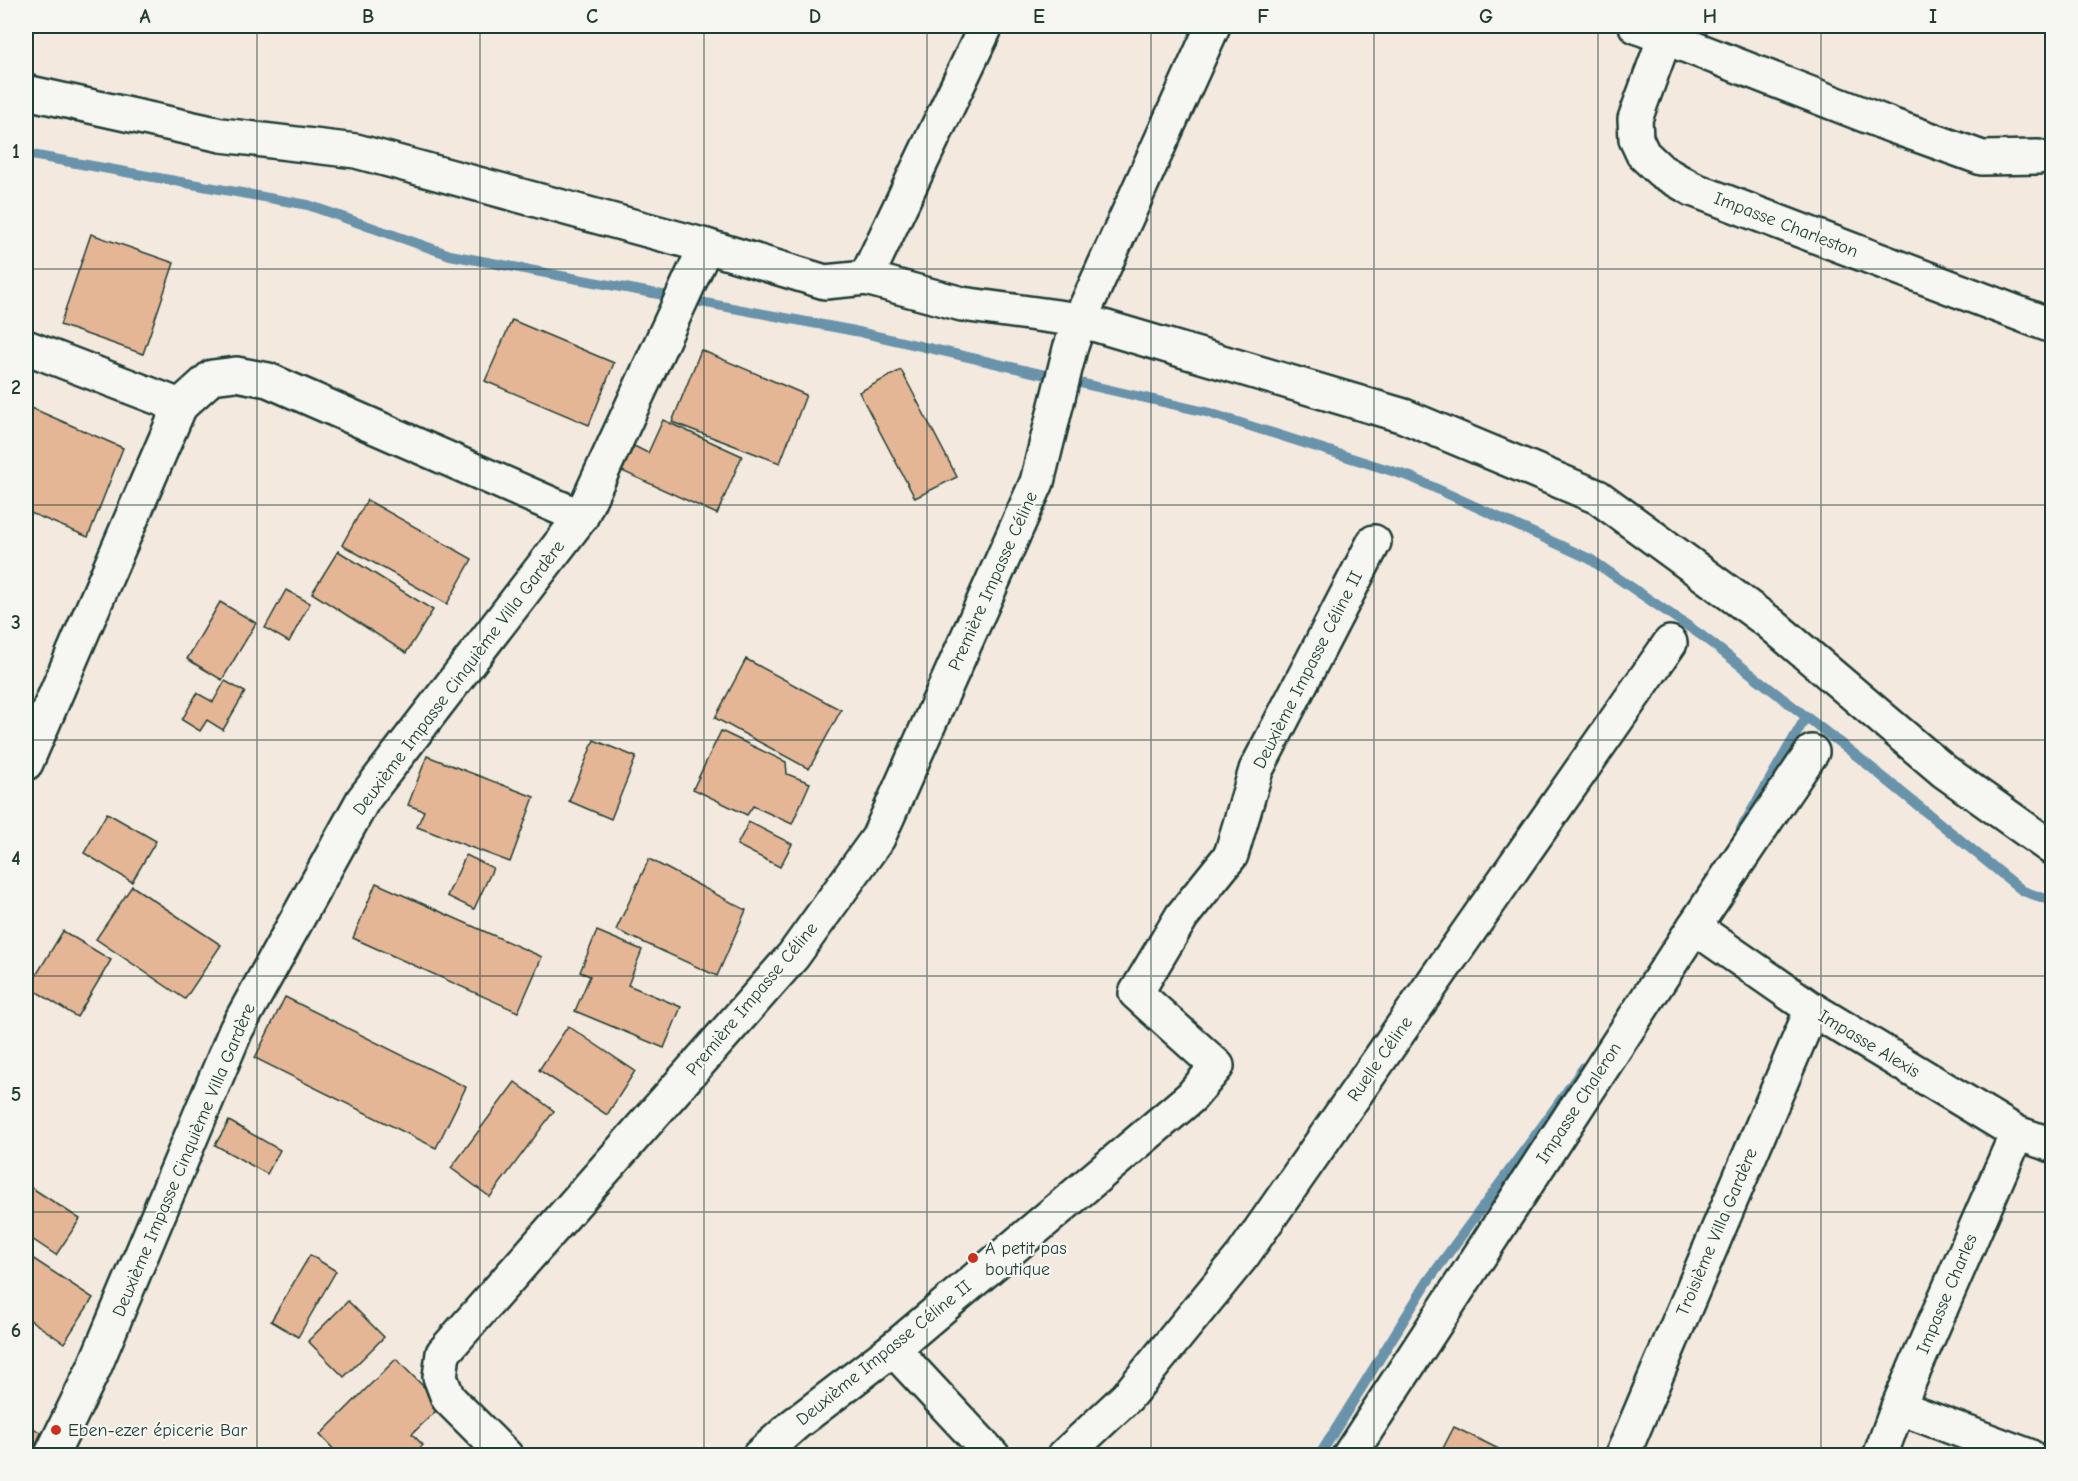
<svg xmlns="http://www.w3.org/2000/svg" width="2078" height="1481" font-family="'Comic Neue',sans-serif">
<rect width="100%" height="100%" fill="#f3e9df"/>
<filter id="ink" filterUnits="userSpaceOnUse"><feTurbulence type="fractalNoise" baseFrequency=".0167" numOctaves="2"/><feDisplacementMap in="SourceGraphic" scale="12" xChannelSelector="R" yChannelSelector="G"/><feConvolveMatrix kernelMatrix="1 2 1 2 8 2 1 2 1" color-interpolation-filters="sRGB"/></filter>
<g filter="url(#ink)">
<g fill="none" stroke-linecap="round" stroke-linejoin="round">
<!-- stream -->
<g stroke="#6993aa" stroke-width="10">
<path d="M26,154l282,51 142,50 405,76 351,81 205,65 179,82 111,76 161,125 161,131 29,10"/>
<path d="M1741,829l65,-112"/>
<path d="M1319,1456l109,-175 120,-163 36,-51"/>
</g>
</g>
<!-- building -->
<g fill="#e5b695" stroke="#1f3d34" stroke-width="1.5">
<path d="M91,234l83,29 -31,91 -83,-29z"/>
<path d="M512,320l102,43 -25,62 -104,-44z"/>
<path d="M701,350l105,45 -26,68 -108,-41z"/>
<path d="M901,370l56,107 -42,21 -56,-106z"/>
<path d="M27,406l96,42 -35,89 -62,-26v-101z"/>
<path d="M663,420l79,36 -25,58 -95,-43 12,-25 14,7z"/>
<path d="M367,500l105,59 -25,45 -105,-59z"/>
<path d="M338,551l95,59 -27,43 -94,-60z"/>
<path d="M286,590l24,13 -21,39 -24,-14z"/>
<path d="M220,602l36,21 -34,57 -35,-21z"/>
<path d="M746,659l95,51 -32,59 -94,-51z"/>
<path d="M225,681l20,11 -22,38 -16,-10 -7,11 -18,-11 15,-27 16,9z"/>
<path d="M721,731l65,31 1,12 23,9 -18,41 -39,-18 -6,9 -54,-26z"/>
<path d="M594,740l42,17 -25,62 -42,-18z"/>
<path d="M427,756l107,41 -24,65 -93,-35 7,-16 -16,-6z"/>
<path d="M107,813l49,28 -24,41 -48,-29z"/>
<path d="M749,822l43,22 -12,23 -43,-22z"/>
<path d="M466,855l27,13 -19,41 -27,-13z"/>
<path d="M649,859l97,51 -29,66 -101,-46z"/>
<path d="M376,883l166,74 -24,55 -165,-74z"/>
<path d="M132,886l89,59 -36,54 -89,-60z"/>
<path d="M63,931l48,29 -34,57 -48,-30z"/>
<path d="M597,931l45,19 -14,35 53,22 -17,41 -89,-37 15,-35 -10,-4z"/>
<path d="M285,997l181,90 -30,61 -181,-90z"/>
<path d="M568,1026l67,45 -28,44 -68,-45z"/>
<path d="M515,1082l39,29 -64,86 -39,-29z"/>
<path d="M229,1121l51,29 -13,24 -52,-29z"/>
<path d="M26,1184l54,35 -24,36 -30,-20z"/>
<path d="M26,1254l67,44 -29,45 -38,-26z"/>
<path d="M310,1255l26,16 -38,66 -27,-16z"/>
<path d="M348,1301l36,36 -40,40 -36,-36z"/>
<path d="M396,1359l46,46 -30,29 11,11 -11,11h-72l-20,-21z"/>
<path d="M26,1423l15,10 -11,23h-4z"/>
<path d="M1454,1427l59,29h-74z"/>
</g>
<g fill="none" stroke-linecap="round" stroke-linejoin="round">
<!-- street casing -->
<g stroke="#1f3d34" stroke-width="38">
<g id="street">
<path d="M1636,26l257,100 89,32 56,-1"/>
<path d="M1669,26l-34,93 1,20 7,15 18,17 31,18 360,137"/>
<path d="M26,92l195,43 135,16 350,95 119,36 41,-4 96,26 118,16 324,96 194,81 172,126 174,148 108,77"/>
<path d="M866,278l120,-252"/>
<path d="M26,347l154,59 32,-29 24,-3 32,6 313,137"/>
<path d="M26,763l154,-357"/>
<path d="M1694,927l118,82 205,124 35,12"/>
<path d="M893,1349l100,107"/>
<path d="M1898,1407l131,49"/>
<path d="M51,1456l43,-88 142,-338 127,-230 218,-283 125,-271"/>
<path d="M506,1456l-58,-58 -8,-21 3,-24 350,-397 85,-118 159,-356 33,-133 10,-29 133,-294"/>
<path d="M759,1456l36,-32 98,-75 298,-252 26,-31 -81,-73 46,-77 49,-61 25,-85 118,-228"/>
<path d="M1064,1456l63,-59 116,-142 427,-612"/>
<path d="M1349,1456l345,-529 118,-175"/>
<path d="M1622,1456l190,-447"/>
<path d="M1880,1456l18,-49 119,-274"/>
</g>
</g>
<!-- street -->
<use href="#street" stroke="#f6f6f2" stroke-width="33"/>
</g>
</g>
<!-- grid -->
<path fill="none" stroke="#1f3d34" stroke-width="1.5" stroke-opacity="0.55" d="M257,26v1430M480,26v1430M704,26v1430M927,26v1430M1151,26v1430M1374,26v1430M1598,26v1430M1821,26v1430M26,269h2026M26,505h2026M26,740h2026M26,976h2026M26,1212h2026"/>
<!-- markers -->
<g fill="#c8321e" stroke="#f6f6f2" stroke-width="2">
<circle cx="973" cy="1258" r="6"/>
<circle cx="56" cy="1430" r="6"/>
</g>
<g text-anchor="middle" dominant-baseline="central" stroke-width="4.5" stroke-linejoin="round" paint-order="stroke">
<!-- street labels -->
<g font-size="18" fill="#1f3d34" stroke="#f6f6f2">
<text transform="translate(1786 225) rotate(21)">Impasse Charleston</text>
<text transform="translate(993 581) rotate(-66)">Première Impasse Céline</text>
<text transform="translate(1308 670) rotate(-63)">Deuxième Impasse Céline II</text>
<text transform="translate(459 678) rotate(-53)">Deuxième Impasse Cinquième Villa Gardère</text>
<text transform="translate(752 999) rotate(-50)">Première Impasse Céline</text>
<text transform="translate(1869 1044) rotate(31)">Impasse Alexis</text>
<text transform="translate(1380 1059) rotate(-55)">Ruelle Céline</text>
<text transform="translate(1579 1103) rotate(-57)">Impasse Chaleron</text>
<text transform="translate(184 1160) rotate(-67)">Deuxième Impasse Cinquième Villa Gardère</text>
<text transform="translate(1717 1232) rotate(-67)">Troisième Villa Gardère</text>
<text transform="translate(1947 1294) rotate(-67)">Impasse Charles</text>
<text transform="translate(884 1353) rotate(-39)">Deuxième Impasse Céline II</text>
</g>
<!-- poi labels -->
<g font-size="18" fill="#1f3d34" stroke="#f6f6f2" text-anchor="start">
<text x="985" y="1248">A petit pas<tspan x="985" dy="21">boutique</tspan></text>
<text x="68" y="1430">Eben-ezer épicerie Bar</text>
</g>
</g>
<!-- margin -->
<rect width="2078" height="1481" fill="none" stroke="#f6f6f2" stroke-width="66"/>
<rect x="33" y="33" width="2012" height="1415" fill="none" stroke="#1f3d34" stroke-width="2"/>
<g font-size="20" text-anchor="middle" font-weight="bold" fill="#1f3d34">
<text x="145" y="23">A</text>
<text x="368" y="23">B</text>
<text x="592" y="23">C</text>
<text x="815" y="23">D</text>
<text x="1039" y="23">E</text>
<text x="1263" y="23">F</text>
<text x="1486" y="23">G</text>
<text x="1710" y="23">H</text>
<text x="1933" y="23">I</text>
<text x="16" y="158">1</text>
<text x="16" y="394">2</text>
<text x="16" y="629">3</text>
<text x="16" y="865">4</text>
<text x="16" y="1101">5</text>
<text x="16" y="1337">6</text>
</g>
</svg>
